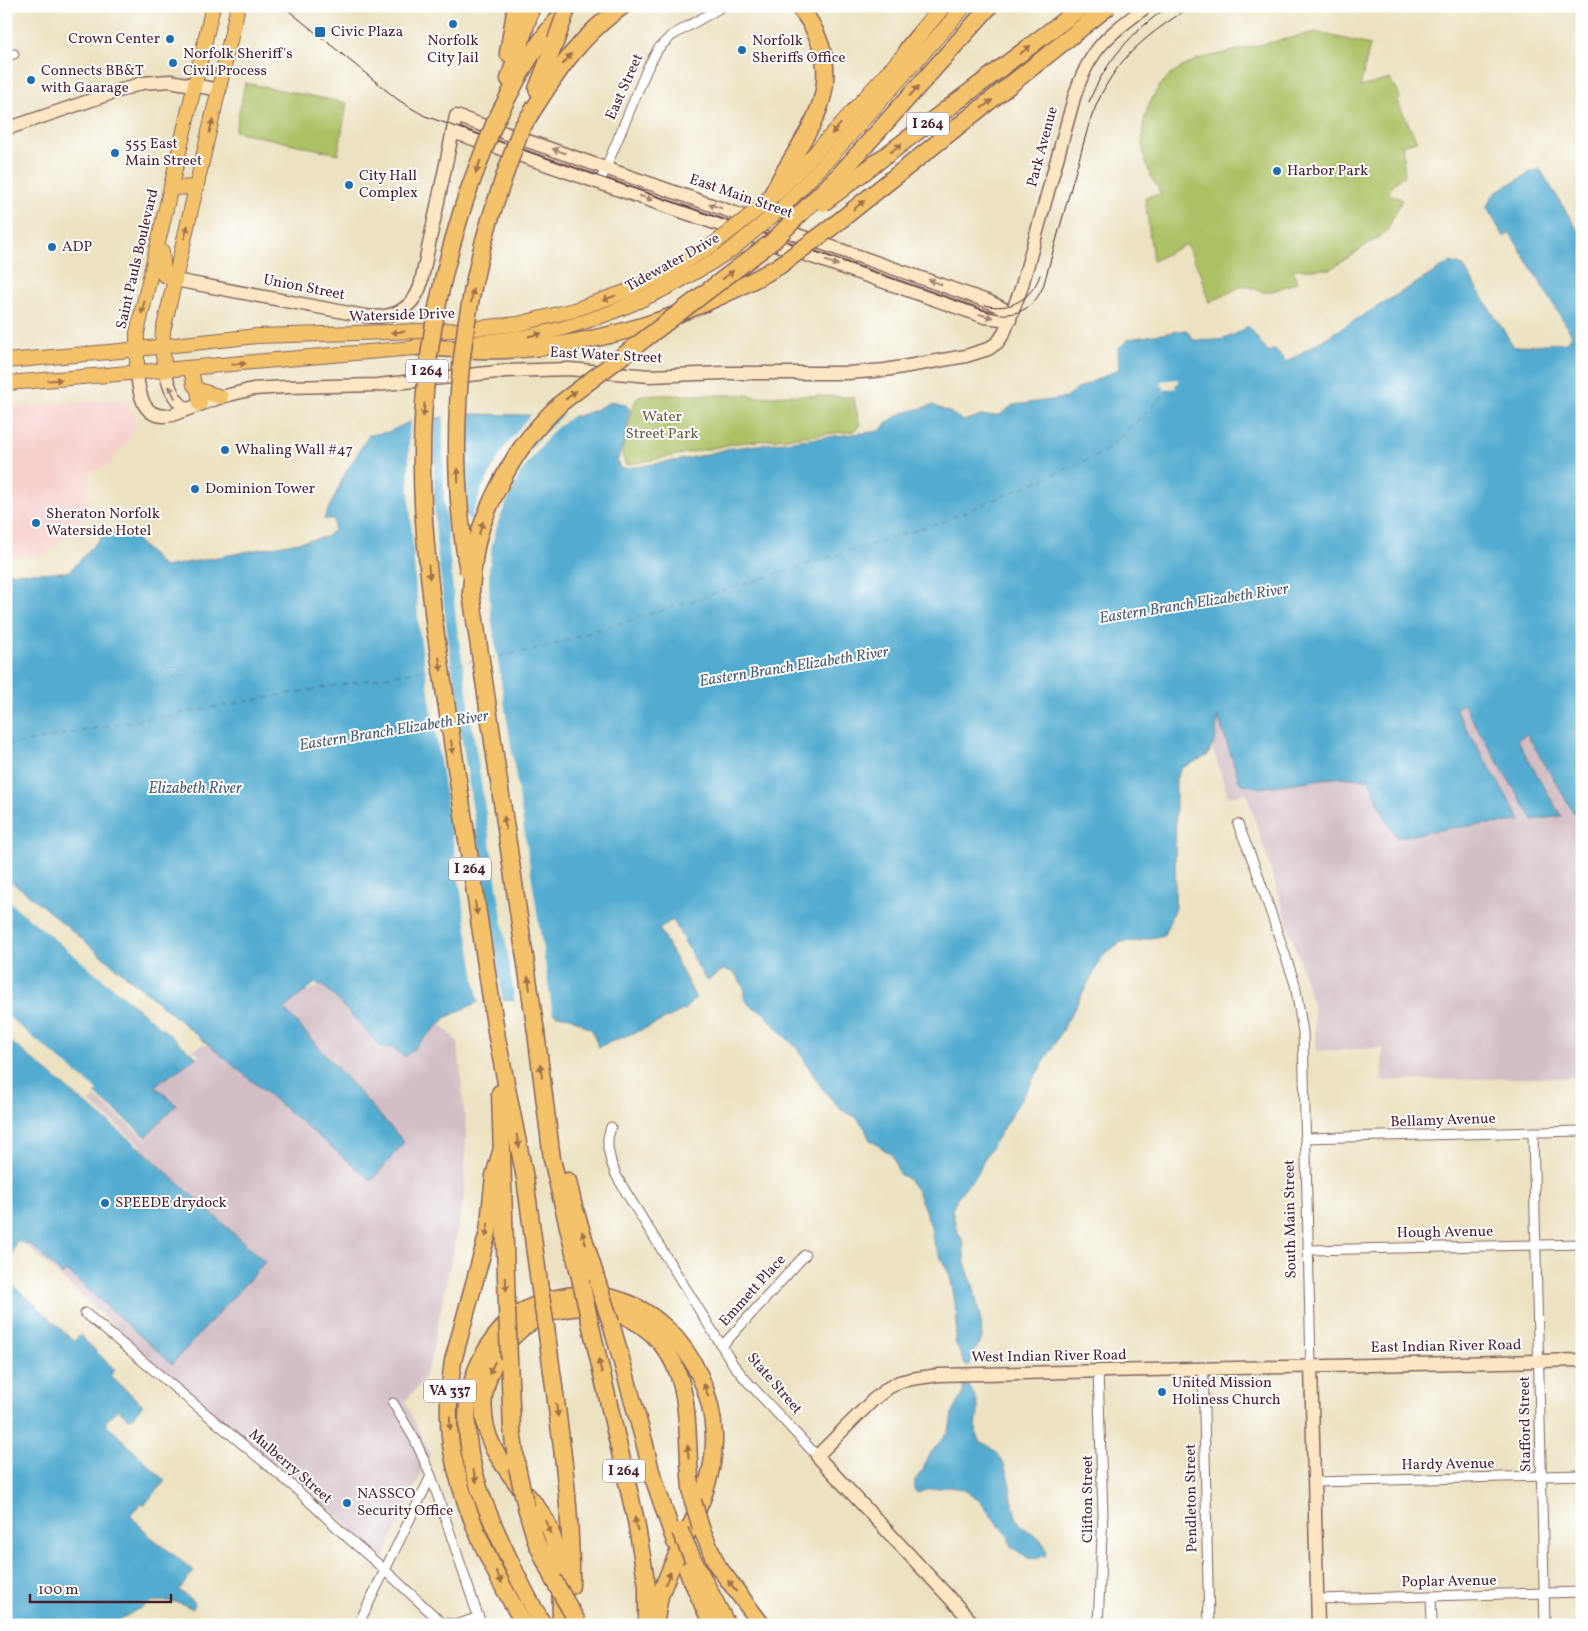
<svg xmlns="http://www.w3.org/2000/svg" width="1588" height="1631" font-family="Vollkorn,serif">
<rect width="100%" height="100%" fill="#fff"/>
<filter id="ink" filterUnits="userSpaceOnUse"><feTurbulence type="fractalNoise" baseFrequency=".02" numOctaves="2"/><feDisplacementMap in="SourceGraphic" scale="10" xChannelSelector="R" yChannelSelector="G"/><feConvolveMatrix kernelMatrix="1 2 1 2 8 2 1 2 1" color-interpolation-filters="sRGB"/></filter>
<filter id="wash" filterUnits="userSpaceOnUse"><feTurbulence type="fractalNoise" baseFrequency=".0096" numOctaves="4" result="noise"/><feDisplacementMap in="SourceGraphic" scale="20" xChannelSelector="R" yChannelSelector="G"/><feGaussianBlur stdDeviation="1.12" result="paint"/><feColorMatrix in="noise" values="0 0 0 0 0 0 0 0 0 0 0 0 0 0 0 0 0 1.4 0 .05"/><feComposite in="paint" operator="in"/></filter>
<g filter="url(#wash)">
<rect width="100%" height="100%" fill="#ece2c1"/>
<!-- built -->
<path fill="#f7d0ce" d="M108,400h16l10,13 2,10 -7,17 -19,23 -20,9 -3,45 -15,14 -30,25 -36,1v-150z"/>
<!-- industrial -->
<g fill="#d2bec4">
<path d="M1582,647v430l-201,4 2,-33 -67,3 -3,-47 -67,-212 -18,5 -28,-90z"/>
<path d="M335,978l105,45 18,20 8,85 -2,68 -34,166 -8,20 -17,19 25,54 -35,76 -11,28 -106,-99 -6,11 -266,-244v-92l80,-37 2,4z"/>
</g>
<!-- green -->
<g fill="#acc165" stroke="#7b7048">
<path d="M1316,32l54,13 -10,42 30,-8 3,6 3,2 4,10 -2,6 19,38 -15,4 3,30 -12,9 -5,10 14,5 -16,33 -55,37h-38l4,13 -27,10h-7l-19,-7 -35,18 -8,-29 -15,-30 -33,17 -8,-64 16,-3c-5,-9 -11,-18 -14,-28 -10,-30 -3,-63 18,-86 9,-10 22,-15 33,-21z"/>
<path d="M245,83l102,20 -9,51 -103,-23z"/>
<path d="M645,395h101l13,2 26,-2 68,2 7,28 -5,6 -117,12 -112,22 -4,-11 11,-49 6,-9z"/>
</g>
<!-- water -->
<g fill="#52acd0" stroke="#4e667e">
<path d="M1540,169l42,68v576h-8l-47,-79 -10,6 44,76 -28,4 -70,-116 -8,5 66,112 -71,7 -53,10 -11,-19 -17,-40 -32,-2 -78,11 -19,-5 -22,-67 -3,25 -8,15 -26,12 -5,11 -1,129 -11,27 -25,6 -18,1 -17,12 -51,93 -70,114c-6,19 -13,19 -23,33 -3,5 -6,10 -8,15l4,18 7,15 2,21 9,25 7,34 1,17 -10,16 -2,10h-5l-10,-23 2,-24 -3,-21 -4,-21 -17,-34 -2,-16 -14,-35 -9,-12 -9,-5 -7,-19 -22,-15 -3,-6 -2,-6 -9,-11 -16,-8 -19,-22 -24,-39 -14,-13 -19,-22 -15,-8 -5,-9v-9l-10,-15 -11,-2 -17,11 -33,-61 -14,8 37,70 -11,11 -34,17 -53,21 -6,-17 -22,-13 -13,-2 -34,-15 -43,1 -33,16 -42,40 -13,-10 -9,2 -61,-65 -2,2 -5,-3 -31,26 120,133 -32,39 -349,-291 -11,-7 -6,8v-318l63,-1 37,-40h23l35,35 162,-30 8,-7v-11h-10l21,-45 24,-39 19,-3 24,-11 60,-7 106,2 17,-6 17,-9 14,4 4,5 -5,28 -8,24 4,7 65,-10 46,-11 147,-17 10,-10 14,-8 30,-8 18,8 12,8 18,-5 19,-1 13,-10 53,-7 9,-8 44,-21 -1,-20 11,-10 57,-9 8,10c25,1 33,1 54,-14l20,26 7,-3 11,13 165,-100 12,4 51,81 53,-5 5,-7 -62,-102 -6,4 -17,-29c5,-18 16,-20 31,-28 8,-5 13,-9 22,-11z"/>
<path d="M6,898l191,159 -42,29 21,19 -30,32 -51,-43 2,-3 -91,-76z"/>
<path d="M6,1037l133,110 126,115 -93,102 -105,-93 -5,4 -31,-30 -15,-4 -10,36z"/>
<path d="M6,1280l25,21 43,40 6,-6 35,35 -5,6 33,29 -13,15 -12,-11 -13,14 60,58 -21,24 -2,-3 -12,13 21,22 43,34 -15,19 16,13 -2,6 -12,-6 -13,-2 -17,1 -41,23h-104z"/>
<path d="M968,1384c4,8 9,14 10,23 1,13 -6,23 2,35 24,7 29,35 32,57 2,8 2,16 7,23 9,14 21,8 28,30l-2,4 -15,3 -19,-12 -3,-12 -8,-8 -23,-29 -14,-9 -14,-2 -19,2 -13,4 -3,-4 1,-9 8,-10 5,-14 21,-25 3,-16 11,-21 1,-9z"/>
</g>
<!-- pier -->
<g fill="#ece2c1">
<path d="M1178,379v5h-3l1,4 -12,2v-4h-3v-5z"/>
<path d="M463,412v91l3,15 5,1 11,-30 20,-38 23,-30 9,-9 26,1 -11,9 -19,21 -16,23 -14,28 -10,27 -7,31v17l4,-32 12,-36 27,-47 17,-20 19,-18 5,-3h9l-23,18 -33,42 -22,49 -6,22 -3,27v24l3,29 61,391 -31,-13h-7l-59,-382 -12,-122 -1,-72 1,-11z"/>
<path d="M436,415l-2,19v70l3,47 20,158 46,293 -24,2 -60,-374 -10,-139v-58l2,-15z"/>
<path d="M12,883l195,161 -2,2 -184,-154 -8,-6 -7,7v-2z"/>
<path d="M6,896l193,159 -2,2 -185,-153 -6,-6z"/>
<path d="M6,1015l92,76 -3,3 52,44 -1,1 -53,-43 -1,-3 2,-2 -88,-73z"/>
<path d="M6,1034l2,1 133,110 -2,2 -133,-110z"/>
</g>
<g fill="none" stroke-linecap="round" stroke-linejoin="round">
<!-- ferry -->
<g stroke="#4e5e75" stroke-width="1" stroke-dasharray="6 5" stroke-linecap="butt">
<path d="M489,658l49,-9 404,-127 161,-69 67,-64"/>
<path d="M447,666l26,-5"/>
<path d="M6,746l91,-18 337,-60"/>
</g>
</g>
</g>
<g filter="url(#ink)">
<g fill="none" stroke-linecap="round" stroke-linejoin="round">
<!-- street casing -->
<g stroke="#836360" stroke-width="11">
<g id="street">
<path d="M6,56l8,-2"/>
<path d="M600,182l47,-113 11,-20 13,-13 52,-30"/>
<path d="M1238,824l18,45 39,115 8,48 8,334"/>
<path d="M611,1127l-3,11v10l3,14 5,13 11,19 106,170 13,16 71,76"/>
<path d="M1533,1132l12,493"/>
<path d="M1305,1138l277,-7"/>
<path d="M1309,1250l273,-6"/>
<path d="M85,1313l209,174 53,50 38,33 57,53 17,1 20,-7"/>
<path d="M722,1346l83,-91"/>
<path d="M1203,1370l6,255"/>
<path d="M393,1403l22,37 16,36 50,149"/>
<path d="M1315,1482l267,-7"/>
<path d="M1431,1596l1,29"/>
<path d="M1317,1599l265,-7"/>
<path d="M358,1625l73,-149"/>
<path d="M1098,1625l5,-112 -5,-141"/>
</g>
</g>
<!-- secondary casing -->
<g stroke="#836360" stroke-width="15">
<g id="secondary">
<path d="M6,129l136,-46 28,-2 50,9"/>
<path d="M453,132l532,185 25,3"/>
<path d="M175,280l190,36c25,3 46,-5 55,-29l36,-171 534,186 22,11"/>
<path d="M165,371c4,16 8,28 21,38"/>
<path d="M137,373c2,22 6,48 35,42l49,-18 32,-8 33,-2 91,-2 129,-14 63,-2 81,7 73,-3h125l37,-3 81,-14 22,-7 10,-7 6,-9 17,-44 53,-191c15,-49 33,-62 73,-92"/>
<path d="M1311,1366l7,259"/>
<path d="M975,1625l-158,-169 56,-56 15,-12 11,-6 12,-3 28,-4 643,-15"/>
</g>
</g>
<!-- primary casing -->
<g stroke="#836360" stroke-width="16">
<g id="primary">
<path d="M171,188l26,-1"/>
<path d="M775,195l30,-31 110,-122"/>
<path d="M783,207l41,-43 141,-158"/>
<path d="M162,251l2,24 11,5"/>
<path d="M463,344c26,-3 51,-4 76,-10 69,-15 133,-45 192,-84"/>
<path d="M6,361l114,-10 137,-15 198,-6 63,-6 56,-14 51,-18 45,-21 44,-27"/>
<path d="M191,369l3,16 4,5 2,14"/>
<path d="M165,371l-3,-25 1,-15 75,-325"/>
<path d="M137,373v-40l76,-327"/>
<path d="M6,383c141,-10 281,-25 421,-36"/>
<path d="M198,390l23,7"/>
</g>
</g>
<!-- highway casing -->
<g stroke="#836360" stroke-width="19">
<g id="highway">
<path d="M908,48l35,-42"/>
<path d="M508,53l8,-47"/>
<path d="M509,79l23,-73"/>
<path d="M537,89l19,-49"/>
<path d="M495,122c21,-40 40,-82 73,-113"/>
<path d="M521,129c31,-48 53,-89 102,-123"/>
<path d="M768,201c7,-11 12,-23 19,-34 23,-39 49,-72 34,-121 -5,-15 -12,-28 -23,-40"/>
<path d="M417,347c29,1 59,4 88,3 96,-4 191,-36 274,-84"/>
<path d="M471,593l65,439 16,127 29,123"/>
<path d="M435,629l62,409 28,140 15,112"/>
<path d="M500,1093l7,215"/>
<path d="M502,1148l-8,28 -6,56 -35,129c-4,27 -6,57 -2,84 10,61 42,128 74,180"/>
<path d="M568,1181l5,22 25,81"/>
<path d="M589,1318l47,203 11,65v39"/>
<path d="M611,1323l33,118 7,30 24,71"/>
<path d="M546,1327c11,86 26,171 25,259"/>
<path d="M509,1359l3,70 5,38"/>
<path d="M526,1507l10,34 17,38"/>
<path d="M701,1528l16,37 45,60"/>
<path d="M692,1557l35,68"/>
<path d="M687,1570l25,55"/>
<path d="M544,1625c-13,-20 -23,-41 -33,-62 -21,-45 -44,-91 -44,-142 0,-26 7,-52 21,-74 15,-24 37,-41 65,-48 88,-24 158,54 161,137 2,59 -37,107 -54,160 -2,10 -3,19 -5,29"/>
<path d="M561,1625c-1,-37 2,-70 -15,-104 -6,-11 -14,-21 -23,-30 -24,-30 -43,-55 -39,-95 2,-14 7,-27 14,-39 36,-65 130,-66 170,-4 27,41 16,101 25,148"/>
</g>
</g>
<!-- street -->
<use href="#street" stroke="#fff" stroke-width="9"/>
<!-- secondary -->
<use href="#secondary" stroke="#fbe7c3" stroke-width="12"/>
<!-- primary -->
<use href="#primary" stroke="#f4c26a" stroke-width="14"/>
<!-- highway -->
<use href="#highway" stroke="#f4c26a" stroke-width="16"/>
<!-- tram -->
<g stroke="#4a1f2b" stroke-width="1">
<path d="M283,6l114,93 14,9 14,8 557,194c27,9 49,4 61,-23l46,-163c21,-61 50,-84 103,-118"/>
<path d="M1089,102c16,-41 44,-71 80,-96"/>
<path d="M985,305c24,7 47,-6 55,-30"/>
</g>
<!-- primary-bridge casing -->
<g stroke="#836360" stroke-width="16" stroke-linecap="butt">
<g id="primary-bridge">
<path d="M714,244l54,-43"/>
<path d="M731,250l52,-43"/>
</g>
</g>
<!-- highway-bridge casing -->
<g stroke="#836360" stroke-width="19" stroke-linecap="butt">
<g id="highway-bridge">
<path d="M556,40l12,-34"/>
<path d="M823,203l260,-197"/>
<path d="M779,266l49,-36 281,-224"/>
<path d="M468,571c-20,-111 -12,-229 18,-338 10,-35 23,-70 35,-104"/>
<path d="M471,593c1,-17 2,-33 6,-50 3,-16 10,-32 17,-47 19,-40 35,-62 67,-93l212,-162 67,-67 150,-168"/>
<path d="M435,629c-6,-54 -13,-108 -13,-162 -1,-84 13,-169 38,-250 9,-32 23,-64 35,-95"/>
<path d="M581,1282l8,36"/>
<path d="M598,1284l13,39"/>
<path d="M540,1290l6,37"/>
<path d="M507,1308l2,51"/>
<path d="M517,1467l9,40"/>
<path d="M693,1501l8,27"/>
<path d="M680,1531l12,26"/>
<path d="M553,1579l25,44"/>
</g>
</g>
<!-- primary-bridge -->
<use href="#primary-bridge" stroke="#f4c26a" stroke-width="14"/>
<!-- highway-bridge -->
<use href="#highway-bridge" stroke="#f4c26a" stroke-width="16"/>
</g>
<!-- one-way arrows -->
<defs><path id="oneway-solid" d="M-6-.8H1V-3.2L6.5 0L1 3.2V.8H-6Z" transform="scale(1.25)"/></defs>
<g fill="#9f704a">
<use href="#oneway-solid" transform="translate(1025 50) rotate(-37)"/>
<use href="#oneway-solid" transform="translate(567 59) rotate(-52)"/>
<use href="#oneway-solid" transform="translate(914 91) rotate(-48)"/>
<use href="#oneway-solid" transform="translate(987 104) rotate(-39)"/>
<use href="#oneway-solid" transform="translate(211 126) rotate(-77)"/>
<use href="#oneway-solid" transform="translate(836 129) rotate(132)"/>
<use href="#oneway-solid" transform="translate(896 148) rotate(-37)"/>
<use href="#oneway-solid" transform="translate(478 167) rotate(110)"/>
<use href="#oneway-solid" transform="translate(859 205) rotate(-39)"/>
<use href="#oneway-solid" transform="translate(186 232) rotate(-76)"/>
<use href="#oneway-solid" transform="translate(728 275) rotate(-37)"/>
<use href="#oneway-solid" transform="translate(472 296) rotate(-80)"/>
<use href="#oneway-solid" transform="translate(609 298) rotate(159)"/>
<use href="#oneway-solid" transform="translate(143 307) rotate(103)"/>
<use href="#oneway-solid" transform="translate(398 332) rotate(177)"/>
<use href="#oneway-solid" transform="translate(535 335) rotate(-12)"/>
<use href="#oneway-solid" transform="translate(239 364) rotate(-6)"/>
<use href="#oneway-solid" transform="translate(55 380) rotate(-4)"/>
<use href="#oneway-solid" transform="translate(571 395) rotate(-38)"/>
<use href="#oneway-solid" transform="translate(424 410) rotate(95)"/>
<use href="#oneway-solid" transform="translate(458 475) rotate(-91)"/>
<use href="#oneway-solid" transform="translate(481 528) rotate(-72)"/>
<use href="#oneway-solid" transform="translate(429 572) rotate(85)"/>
<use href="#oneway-solid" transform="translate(440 664) rotate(82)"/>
<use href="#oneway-solid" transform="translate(452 747) rotate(82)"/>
<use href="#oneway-solid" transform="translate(505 823) rotate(-98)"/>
<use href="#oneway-solid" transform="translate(476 908) rotate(82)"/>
<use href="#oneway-solid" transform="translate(529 983) rotate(-98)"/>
<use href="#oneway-solid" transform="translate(541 1071) rotate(-98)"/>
<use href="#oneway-solid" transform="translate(518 1141) rotate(78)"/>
<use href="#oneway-solid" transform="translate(487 1230) rotate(101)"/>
<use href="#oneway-solid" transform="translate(584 1238) rotate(-107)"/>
<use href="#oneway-solid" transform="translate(506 1284) rotate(88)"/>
<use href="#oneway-solid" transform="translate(600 1366) rotate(-104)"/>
<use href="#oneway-solid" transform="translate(492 1368) rotate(114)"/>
<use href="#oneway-solid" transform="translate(706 1390) rotate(-109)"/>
<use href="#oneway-solid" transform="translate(557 1410) rotate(82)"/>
<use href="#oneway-solid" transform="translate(450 1423) rotate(89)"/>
<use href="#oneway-solid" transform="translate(688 1452) rotate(-94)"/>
<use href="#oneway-solid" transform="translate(475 1476) rotate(75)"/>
<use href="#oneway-solid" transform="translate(636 1524) rotate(-101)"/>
<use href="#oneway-solid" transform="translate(548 1527) rotate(66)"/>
<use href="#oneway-solid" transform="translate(499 1577) rotate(64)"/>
<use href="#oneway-solid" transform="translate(668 1578) rotate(-66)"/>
<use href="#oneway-solid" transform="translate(732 1586) rotate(-126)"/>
</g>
<g fill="#a28377">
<use href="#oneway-solid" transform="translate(559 151) rotate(-161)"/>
<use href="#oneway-solid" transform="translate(646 198) rotate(19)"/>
<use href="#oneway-solid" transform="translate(715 206) rotate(-161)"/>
<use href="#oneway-solid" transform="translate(832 263) rotate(19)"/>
<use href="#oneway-solid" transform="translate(935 282) rotate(-161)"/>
<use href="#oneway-solid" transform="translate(986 316) rotate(15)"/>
<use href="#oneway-solid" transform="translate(172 392) rotate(-116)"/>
</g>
</g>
<!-- markers -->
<g fill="#1f6fb2" stroke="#fff" stroke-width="2">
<circle cx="453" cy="24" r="5"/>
<rect x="314" y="26" width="12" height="12" rx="2.5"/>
<circle cx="170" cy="39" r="5"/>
<circle cx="742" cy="50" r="5"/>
<circle cx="173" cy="63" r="5"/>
<circle cx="31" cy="80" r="5"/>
<circle cx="115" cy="153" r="5"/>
<circle cx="1277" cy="171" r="5"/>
<circle cx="349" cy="185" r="5"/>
<circle cx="52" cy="247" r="5"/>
<circle cx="225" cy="450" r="5"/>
<circle cx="195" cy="489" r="5"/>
<circle cx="36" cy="523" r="5"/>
<circle cx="105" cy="1203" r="5"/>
<circle cx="1162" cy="1392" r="5"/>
<circle cx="347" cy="1503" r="5"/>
</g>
<g text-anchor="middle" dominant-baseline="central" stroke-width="4" stroke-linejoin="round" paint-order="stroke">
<!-- shield labels -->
<g fill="#fff" stroke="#80626b" stroke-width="1">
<rect x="907" y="112.5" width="42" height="23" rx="4"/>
<rect x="406" y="359.5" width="42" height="23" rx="4"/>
<rect x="449" y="857.5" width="42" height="23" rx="4"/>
<rect x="424" y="1379.5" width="52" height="23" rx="4"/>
<rect x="603" y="1459.5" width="42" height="23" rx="4"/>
</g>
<g font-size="14" font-weight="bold" fill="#4a1f2b">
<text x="928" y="124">I 264</text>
<text x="427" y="371">I 264</text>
<text x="470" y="869">I 264</text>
<text x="450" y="1391">VA 337</text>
<text x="624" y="1471">I 264</text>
</g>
<!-- poi labels -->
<g font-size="15" fill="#4a1f2b" stroke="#fff" text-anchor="start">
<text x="331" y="32">Civic Plaza</text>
<text x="160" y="39" text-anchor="end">Crown Center</text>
<text x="453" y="41" text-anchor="middle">Norfolk<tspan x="453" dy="17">City Jail</tspan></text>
<text x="752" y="41">Norfolk<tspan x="752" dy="17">Sheriffs Office</tspan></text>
<text x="183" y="54">Norfolk Sheriff's<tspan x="183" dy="17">Civil Process</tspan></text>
<text x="41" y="71">Connects BB&amp;T<tspan x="41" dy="17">with Gaarage</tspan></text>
<text x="125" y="144">555 East<tspan x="125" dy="17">Main Street</tspan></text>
<text x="1287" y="171">Harbor Park</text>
<text x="359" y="176">City Hall<tspan x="359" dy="17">Complex</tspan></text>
<text x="62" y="247">ADP</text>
<text x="235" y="450">Whaling Wall #47</text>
<text x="205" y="489">Dominion Tower</text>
<text x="46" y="514">Sheraton Norfolk<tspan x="46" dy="17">Waterside Hotel</tspan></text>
<text x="115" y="1203">SPEEDE drydock</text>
<text x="1172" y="1383">United Mission<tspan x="1172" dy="17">Holiness Church</tspan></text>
<text x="357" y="1494">NASSCO<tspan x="357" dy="17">Security Office</tspan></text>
</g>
<!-- street labels -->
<g font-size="15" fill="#4a1f2b" stroke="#fff">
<text transform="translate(625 87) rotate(-66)">East Street</text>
<text transform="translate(1043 147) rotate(-75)">Park Avenue</text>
<text transform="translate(741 197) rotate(19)">East Main Street</text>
<text transform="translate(138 259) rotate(-77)">Saint Pauls Boulevard</text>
<text transform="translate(673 263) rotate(-29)">Tidewater Drive</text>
<text transform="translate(304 288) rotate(11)">Union Street</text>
<text transform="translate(402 316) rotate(-2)">Waterside Drive</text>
<text transform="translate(606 356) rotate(3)">East Water Street</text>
<text transform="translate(1443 1121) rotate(-2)">Bellamy Avenue</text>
<text transform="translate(1291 1219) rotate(-91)">South Main Street</text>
<text transform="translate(1445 1233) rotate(-1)">Hough Avenue</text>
<text transform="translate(753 1291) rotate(-48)">Emmett Place</text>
<text transform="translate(1446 1347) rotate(-1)">East Indian River Road</text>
<text transform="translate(1049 1357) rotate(-1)">West Indian River Road</text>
<text transform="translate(774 1384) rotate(49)">State Street</text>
<text transform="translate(1526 1424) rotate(-91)">Stafford Street</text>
<text transform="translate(1448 1465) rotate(-1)">Hardy Avenue</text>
<text transform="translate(290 1467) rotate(41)">Mulberry Street</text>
<text transform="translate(1192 1498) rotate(-91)">Pendleton Street</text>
<text transform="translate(1088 1499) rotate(-90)">Clifton Street</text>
<text transform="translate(1449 1582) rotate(-1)">Poplar Avenue</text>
</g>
<!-- park labels -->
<g font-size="15" fill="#6c583f" stroke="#fff">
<text x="662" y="417">Water<tspan x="662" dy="17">Street Park</tspan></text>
</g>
<!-- water labels -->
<g font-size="16" font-style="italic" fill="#4e5e75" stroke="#fff">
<text transform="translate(1194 604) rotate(-9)">Eastern Branch Elizabeth River</text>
<text transform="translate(794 667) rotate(-9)">Eastern Branch Elizabeth River</text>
<text transform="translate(394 731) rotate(-9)">Eastern Branch Elizabeth River</text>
<text x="195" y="789">Elizabeth River</text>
</g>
</g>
<!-- margin -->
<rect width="1588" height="1631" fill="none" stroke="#fff" stroke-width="25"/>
<!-- scale -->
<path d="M30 1594v8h141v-8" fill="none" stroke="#4a1f2b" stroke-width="2.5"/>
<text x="38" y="1594" font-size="15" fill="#4a1f2b" stroke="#ffffff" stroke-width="4" paint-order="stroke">100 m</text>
</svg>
